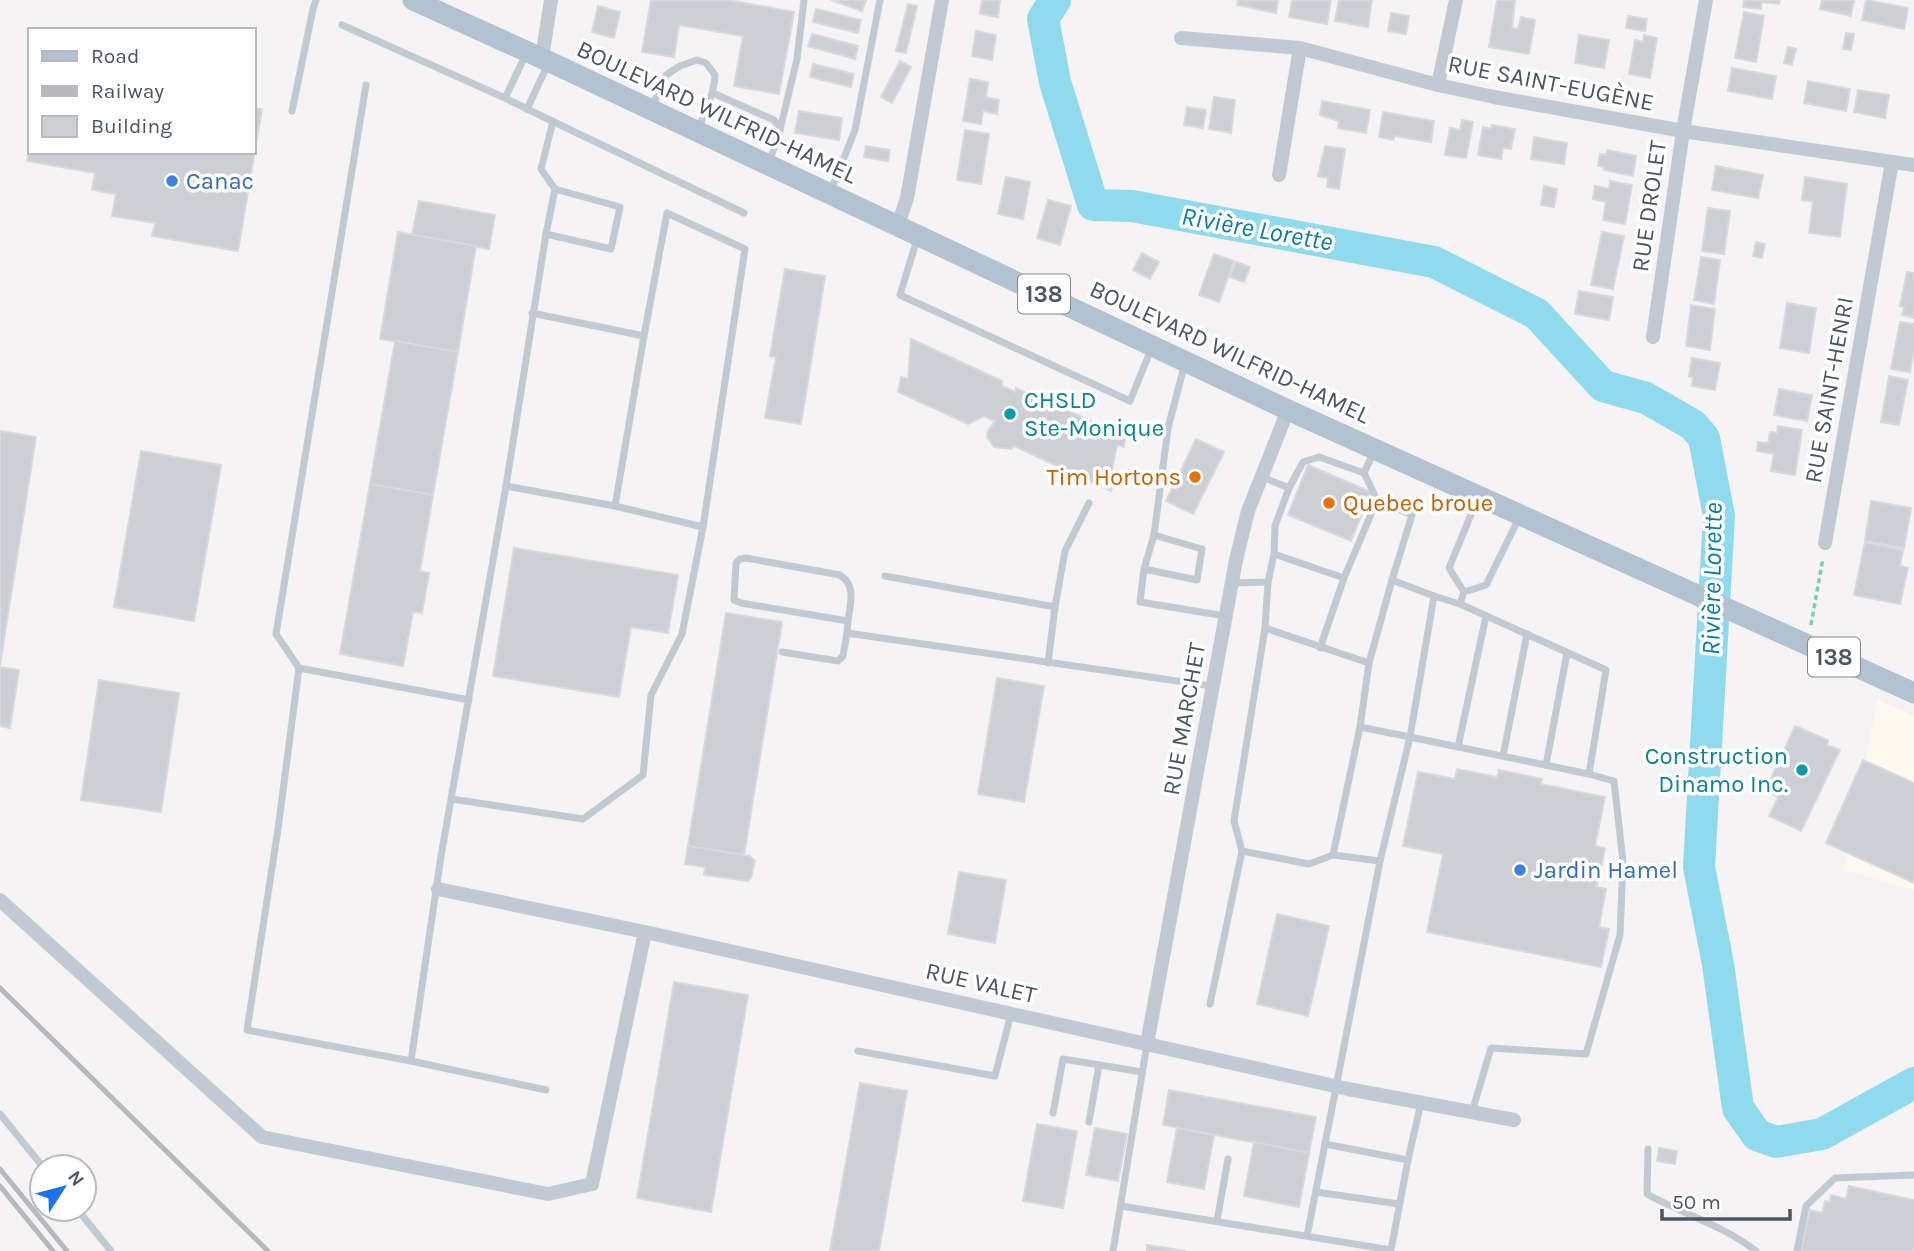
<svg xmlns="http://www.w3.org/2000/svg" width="1914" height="1251" font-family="Karla,sans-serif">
<rect width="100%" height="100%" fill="#f5f3f3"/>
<!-- commercial -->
<path fill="#fdf9ef" d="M1878,699l36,17v174l-71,-20z"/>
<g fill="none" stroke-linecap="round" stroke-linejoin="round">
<!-- river -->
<path stroke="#90daee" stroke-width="32" d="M1055,0l-12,19 12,63 38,123 39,1 302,56 103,52 66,72 43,12 47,27 11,13 15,78 -20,351 19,97 20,144 19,27 19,7 46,-8 92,-51"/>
</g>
<!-- building -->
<g fill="#cdcfd5" stroke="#d7d9de" stroke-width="2">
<path d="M651,0h78l65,12 -15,82 -45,-8 9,-50 -64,-11 -5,32 -32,-5z"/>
<path d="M831,0h35l-4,11z"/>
<path d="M982,0h18l-2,17 -18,-3z"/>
<path d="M1238,0h40l-2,13 -39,-8z"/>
<path d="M1292,0h39l-4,24 -38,-7z"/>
<path d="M1339,0h33l-4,27 -33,-6z"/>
<path d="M1497,0h18l-3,28 6,1 3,-12 14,3 -6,34 -40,-7z"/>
<path d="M1744,0h36l-1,4 -17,-2 -1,7 -18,-2z"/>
<path d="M1822,0h32l-3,16 -31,-7z"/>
<path d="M1866,0l42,8 -4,21 -42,-9z"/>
<path d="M908,4l9,2 -11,47 -10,-2z"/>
<path d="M598,6l22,6 -6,26 -22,-6z"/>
<path d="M816,9l45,11 -3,13 -45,-11z"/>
<path d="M1744,12l20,4 -8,46 -21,-4z"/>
<path d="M1391,13l18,3 -3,18 -18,-3z"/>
<path d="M1628,16l19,3 -2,12 -19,-3z"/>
<path d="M976,31l20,4 -4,25 -20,-4z"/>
<path d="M1846,33l8,1 -3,16 -8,-1z"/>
<path d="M812,34l46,12 -3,13 -47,-13z"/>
<path d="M1579,35l30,5 -5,28 -29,-5z"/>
<path d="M1644,35l13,3 -7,40 -21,-4 6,-34 8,2z"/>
<path d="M1788,47l8,2 -4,16 -8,-2z"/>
<path d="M900,61l11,6 -19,36 -11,-6z"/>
<path d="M813,64l41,10 -3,13 -41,-10z"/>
<path d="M1732,68l44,8 -4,23 -44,-8z"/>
<path d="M970,79l18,3 -2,15 13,3 -2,14 -14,-3 -2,13 -18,-3z"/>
<path d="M1808,81l42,8 -4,22 -42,-8z"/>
<path d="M1858,90l31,5 -4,23 -31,-6z"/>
<path d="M1214,97l21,3 -4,33 -22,-4z"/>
<path d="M1322,101l48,9 -4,23 -28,-5 1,-7 -19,-6z"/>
<path d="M1187,107l19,3 -3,18 -19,-3z"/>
<path d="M254,108l8,1 -24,142 -86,-15 3,-13 -43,-7 4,-22 -24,-4 3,-17 -68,-12 3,-16v7h224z"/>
<path d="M799,111l43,7 -3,22 -44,-7z"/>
<path d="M1383,112l51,9 -3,21 -37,-6v4l-15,-3z"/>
<path d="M1462,120l11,2 -7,36 -21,-3 5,-27 10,2z"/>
<path d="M1492,125l23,4 -4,20 -8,-1 -2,11 -23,-4 5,-28 8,2z"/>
<path d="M965,130l24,4 -8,50 -24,-4z"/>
<path d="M1534,137l33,6 -3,21 -33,-5z"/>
<path d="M866,146l24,4 -2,11 -24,-4z"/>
<path d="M1325,146l20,3 -6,40 -12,-2 1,-9 -10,-2z"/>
<path d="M1607,150l29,6 -3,20 -29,-6v-3l-6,-1 2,-12 6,1z"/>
<path d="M1716,166l47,9 -5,23 -46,-8z"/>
<path d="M1006,177l24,5 -7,37 -25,-5z"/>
<path d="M1805,177l42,7 -7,53 -31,-4 4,-32 -11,-1z"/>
<path d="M1610,181l22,4 -7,39 -22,-4 3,-18 -13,-3 2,-13 14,3z"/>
<path d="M1544,186l13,3 -3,18 -13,-2z"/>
<path d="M1048,200l23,6 -11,39 -23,-7z"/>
<path d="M419,201l76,14 -6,34 -77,-14z"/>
<path d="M1708,208l22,3 -6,43 -22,-3z"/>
<path d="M398,232l78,14 -18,106 -78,-13z"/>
<path d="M1602,232l22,4 -11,53 -22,-4z"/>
<path d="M1756,242l9,2 -3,14 -9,-2z"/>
<path d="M1142,253l17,9 -9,17 -17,-9z"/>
<path d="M1214,254l20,7 -15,41 -20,-7z"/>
<path d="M1701,257l19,3 -6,44 -20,-4z"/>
<path d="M1236,262l14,5 -6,15 -14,-5z"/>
<path d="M785,269l40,7 -24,148 -36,-6 11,-61 -6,-1z"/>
<path d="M1907,272l7,1v45l-12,-3 2,-8 -4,-1z"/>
<path d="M1579,291l34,6 -4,23 -34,-6z"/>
<path d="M1787,303l29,5 -7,45 -29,-5z"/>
<path d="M1691,305l24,4 -5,41 -24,-4z"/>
<path d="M1900,322l14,2v27l-4,21 -19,-3z"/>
<path d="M911,339l91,42v5l13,6 1,-4 75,33 35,11 -2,15 -7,-2 -6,30 3,2 -3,14 -97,-45 -3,3 -17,-2 -7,-10 1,-6 7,-10 -11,-5 -16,8 -70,-32 3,-15 7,2z"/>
<path d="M395,341l63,11 -25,143 -63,-11z"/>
<path d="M1692,358l28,5 -5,27 -23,-4 1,-9 -4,-1z"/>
<path d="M1889,376l19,4 -9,45 -18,-3z"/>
<path d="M1779,389l33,6 -5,26 -33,-6z"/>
<path d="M1778,426l24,4 -7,45 -24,-4 3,-17 -17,-3 1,-9 10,1 2,-11 7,1z"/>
<path d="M0,431l36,6 -36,228z"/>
<path d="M1196,439l28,13 -31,62 -27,-13z"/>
<path d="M141,451l80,14 -27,156 -80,-14z"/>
<path d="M1308,465l63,27 -20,49 -63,-26z"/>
<path d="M370,484l63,11 -13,76 9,2 -7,40 -9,-1 -10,54 -63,-12z"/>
<path d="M1871,501l40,7 -7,40 -39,-7z"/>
<path d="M1865,542l38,8 -3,16 8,2 -8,36 -46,-9z"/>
<path d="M514,548l164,27 -10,58 -37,-6 -12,70 -126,-21z"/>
<path d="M726,613l56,9 -38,233 -56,-9z"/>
<path d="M0,667l19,3 -9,58 -10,-2z"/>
<path d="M997,678l47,8 -20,116 -46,-8z"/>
<path d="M99,680l80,13 -18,119 -80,-12z"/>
<path d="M1795,726l33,14 -1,5 13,5 -39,81 -32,-15 9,-19 -13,-6z"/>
<path d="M1863,760l51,23v100l-88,-40z"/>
<path d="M1457,769l40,8 2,-7 43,9 -1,5 64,13 -10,49 10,2 -8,39 9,2 -7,38 10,2 -8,38 -174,-35 16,-78 -40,-8 15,-74 37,7z"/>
<path d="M688,846l62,10 5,5 -4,17 -3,3 -44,-6 1,-8 -20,-3z"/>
<path d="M959,872l47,8 -11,63 -47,-9z"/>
<path d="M1277,914l52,12 -21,90 -51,-12z"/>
<path d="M674,982l74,13 -37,217 -74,-14z"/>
<path d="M860,1083l47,8 -28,160h-49z"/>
<path d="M1169,1090l147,27 -7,36 -146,-28z"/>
<path d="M1037,1124l40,7 -14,77 -40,-7z"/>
<path d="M1095,1128l32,6 -9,47 -32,-6z"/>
<path d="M1177,1128l37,7 -10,54 -37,-7z"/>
<path d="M1254,1142l55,11 -10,54 -55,-11z"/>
<path d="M1659,1148l18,3 -2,13 -18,-3z"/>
<path d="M1849,1186l65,14v51h-113l9,-41 12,3 3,-12 5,1 1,-7 15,4z"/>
<path d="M1147,1245l39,6h-39z"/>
</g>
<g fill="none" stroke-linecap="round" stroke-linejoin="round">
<!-- path -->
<path stroke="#7ad0a6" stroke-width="3.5" stroke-dasharray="5 3.5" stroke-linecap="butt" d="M1811,625l12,-67"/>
<!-- service -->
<g stroke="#c1cad2" stroke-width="7">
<path d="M342,25l163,73"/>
<path d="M527,52l-22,46 22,11 21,-45"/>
<path d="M366,85l-90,549 23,34 170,32"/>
<path d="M713,93l61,27 6,8 -11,36"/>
<path d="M652,107l14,-32 14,-9 17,-6 9,3 9,12c-1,19 -9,35 -16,52"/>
<path d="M527,109l217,104"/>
<path d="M292,111l21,-102 3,-9"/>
<path d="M779,134l18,-75 7,-59"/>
<path d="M830,193l25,-63 25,-130"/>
<path d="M546,234l9,-45"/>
<path d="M917,239l-17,56 230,106 22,-54"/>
<path d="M1374,451l-10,22 13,27 35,15 -20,65 42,16"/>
<path d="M1262,477l27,11 14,-26 16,-5 45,16"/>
<path d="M506,486l109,20 29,-170 -112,-23"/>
<path d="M1289,488l-14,38 -1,28 70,24 33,-78"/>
<path d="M615,506l88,21 42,-278 -78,-36 -23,123"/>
<path d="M1154,535l14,-107 17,-65"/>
<path d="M1144,569l10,-34 48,14 -5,31 -53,-11 -4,33 85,14"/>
<path d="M885,576l170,31 -7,56"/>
<path d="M1268,582l-3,46 104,35 23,-83"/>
<path d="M1232,583l36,-1 6,-28"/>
<path d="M1464,592l-15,-24 28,-68"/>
<path d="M1464,592l22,-7 33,-67"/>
<path d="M1460,604l-26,-8 -24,141 179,37 17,-104 -146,-66 4,-12"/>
<path d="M1055,607l10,-56 24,-48"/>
<path d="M847,633l1,-12 -107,-18 -7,-3 2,-37 4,-4 6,-1 94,17c17,11 10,29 8,46"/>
<path d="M1320,648l24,-70"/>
<path d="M782,652l56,9 5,-5 4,-23 365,53"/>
<path d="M299,668l-21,161 -31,201 164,31 30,-205 65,-370 40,-252 65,15 9,-42 -65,-18 -14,-20 12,-48"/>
<path d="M1360,727l-27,128 47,6 30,-124 -50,-10 9,-64"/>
<path d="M1458,747l28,-131"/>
<path d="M1503,756l24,-122"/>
<path d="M1546,765l21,-112"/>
<path d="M452,799l131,20 60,-44 8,-80 31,-61 21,-107"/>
<path d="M1242,851l-8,-30 31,-193"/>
<path d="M1210,1004l32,-153 67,13 24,-9"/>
<path d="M858,1051l137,25 16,-62"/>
<path d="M411,1061l135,29"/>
<path d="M1472,1112l19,-64 95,6 34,-119 3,-73 -9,-81 -25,-7"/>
<path d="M1053,1113l10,-54 79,13"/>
<path d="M0,1114l43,53"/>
<path d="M1089,1122l10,-57"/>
<path d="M1325,1144l55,-283"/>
<path d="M1648,1149l-1,45c36,20 77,32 109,57"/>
<path d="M1408,1160l13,-57"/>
<path d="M1316,1192l83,12"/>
<path d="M1121,1206l270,44 17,-90 -83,-16 -18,92"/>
<path d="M77,1209l34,42"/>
<path d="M1217,1221l11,-62"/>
<path d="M1113,1251l34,-207"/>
<path d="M1797,1251l9,-45 29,-28 79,-3"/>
</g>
<!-- minor -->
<g stroke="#c1cad2" stroke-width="14">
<path d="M1181,38l119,10 138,37 56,12 189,34 231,34"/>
<path d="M542,58l9,-58"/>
<path d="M1438,85l18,-85"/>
<path d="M1279,175l21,-127"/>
<path d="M898,225l9,-27 35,-198"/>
<path d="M1653,337l30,-206 23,-131"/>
<path d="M1825,543l67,-381"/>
<path d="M438,889l207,43 703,157 166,31"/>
<path d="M0,900l262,237 286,57 44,-10 53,-252"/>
<path d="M1147,1044l89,-484 12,-49 40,-101"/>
</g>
<!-- primary -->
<path stroke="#b3c2d1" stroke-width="21" d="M413,0l137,62 738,348 626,283"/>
<!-- rail -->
<g stroke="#b5b8bd" stroke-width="5">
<path d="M0,988l268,263"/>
<path d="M0,1169l67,82"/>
<path d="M0,1186l53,65"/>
</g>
</g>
<!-- markers -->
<g fill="#3f7fe0" stroke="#fff" stroke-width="2.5">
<circle cx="172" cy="181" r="7"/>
<circle cx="1520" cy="870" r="7"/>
</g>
<g fill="#0f9aa8" stroke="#fff" stroke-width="2.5">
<circle cx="1010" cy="414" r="7"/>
<circle cx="1802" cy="770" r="7"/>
</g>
<g fill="#e8710a" stroke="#fff" stroke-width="2.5">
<circle cx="1195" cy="477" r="7"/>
<circle cx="1329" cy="503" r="7"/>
</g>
<g text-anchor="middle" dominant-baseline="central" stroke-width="7" stroke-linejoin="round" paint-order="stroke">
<!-- shield labels -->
<g fill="#fff" stroke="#808990" stroke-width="2">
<rect x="1018" y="274.5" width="52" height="39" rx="5"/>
<rect x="1808" y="637.5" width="52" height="39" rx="5"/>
</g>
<g font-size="23" font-weight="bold" fill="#4a5661">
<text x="1044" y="294">138</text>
<text x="1834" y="657">138</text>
</g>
<!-- street labels -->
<g font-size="24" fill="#4a5661" stroke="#fff">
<text transform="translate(1551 83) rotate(11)">RUE SAINT-EUGÈNE</text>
<text transform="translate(717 112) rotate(25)">BOULEVARD WILFRID-HAMEL</text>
<text transform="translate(1649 206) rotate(-82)">RUE DROLET</text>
<text transform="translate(1230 352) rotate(25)">BOULEVARD WILFRID-HAMEL</text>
<text transform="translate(1829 390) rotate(-80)">RUE SAINT-HENRI</text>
<text transform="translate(1184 719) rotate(-80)">RUE MARCHET</text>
<text transform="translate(981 983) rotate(13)">RUE VALET</text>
</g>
<!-- shop labels -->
<g font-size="24" fill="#366cbe" stroke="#fff" text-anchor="start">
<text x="186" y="181">Canac</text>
<text x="1534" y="870">Jardin Hamel</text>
</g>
<!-- culture labels -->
<g font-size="24" fill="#0d838f" stroke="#fff" text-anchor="start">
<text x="1024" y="400">CHSLD<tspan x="1024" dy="28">Ste-Monique</tspan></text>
<text x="1788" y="756" text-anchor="end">Construction<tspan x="1788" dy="28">Dinamo Inc.</tspan></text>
</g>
<!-- food labels -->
<g font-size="24" fill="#c56008" stroke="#fff" text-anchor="end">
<text x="1181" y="477">Tim Hortons</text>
<text x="1343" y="503" text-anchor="start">Quebec broue</text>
</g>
<!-- water labels -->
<g font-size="26" font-style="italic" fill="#0c7c9b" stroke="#fff">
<text transform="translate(1257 229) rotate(10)">Rivière Lorette</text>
<text transform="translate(1712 579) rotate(-89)">Rivière Lorette</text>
</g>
</g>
<!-- legend -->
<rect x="28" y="28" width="228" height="126" fill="#ffffff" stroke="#b7bbc0" stroke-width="2"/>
<rect x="42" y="51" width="35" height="10" fill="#b3c2d1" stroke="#b7bbc0" stroke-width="2"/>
<text x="91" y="63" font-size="21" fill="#4a5661">Road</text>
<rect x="42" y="86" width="35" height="10" fill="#b5b8bd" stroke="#b7bbc0" stroke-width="2"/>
<text x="91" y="98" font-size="21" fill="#4a5661">Railway</text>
<rect x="42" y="116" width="35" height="21" fill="#cdcfd5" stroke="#b7bbc0" stroke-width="2"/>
<text x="91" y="133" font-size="21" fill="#4a5661">Building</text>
<!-- north arrow -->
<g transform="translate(63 1188) rotate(54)"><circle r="33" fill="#ffffff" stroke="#b7bbc0" stroke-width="2"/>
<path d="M0-5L12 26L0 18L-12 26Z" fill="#1a73e8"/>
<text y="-10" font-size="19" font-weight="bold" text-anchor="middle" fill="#4a5661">N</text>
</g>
<!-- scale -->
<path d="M1662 1209v10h128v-10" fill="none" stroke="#4a5661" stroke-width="3.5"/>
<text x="1672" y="1209" font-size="21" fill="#4a5661" stroke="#ffffff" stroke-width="5" paint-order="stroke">50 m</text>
</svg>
